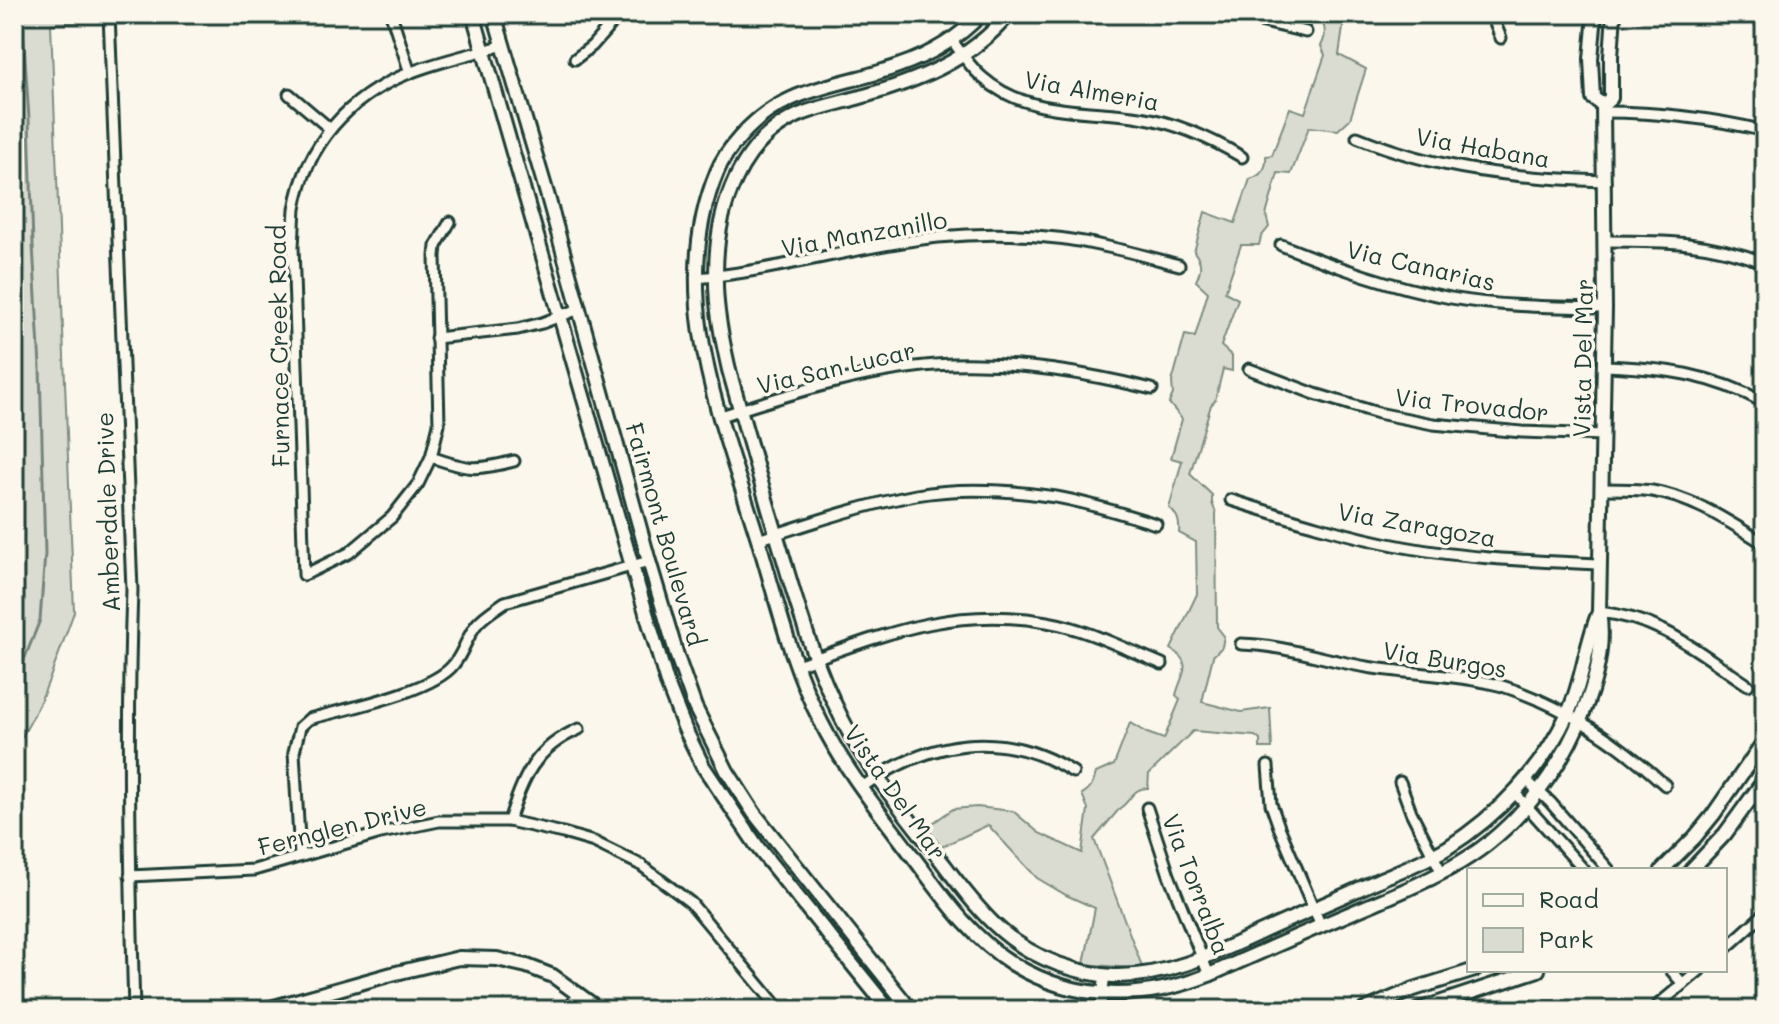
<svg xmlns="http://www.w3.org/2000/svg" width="1779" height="1024" font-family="Mali,sans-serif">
<rect width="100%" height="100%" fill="#fbf7ec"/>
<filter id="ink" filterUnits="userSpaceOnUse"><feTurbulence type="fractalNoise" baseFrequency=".0125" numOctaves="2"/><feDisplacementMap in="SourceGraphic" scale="16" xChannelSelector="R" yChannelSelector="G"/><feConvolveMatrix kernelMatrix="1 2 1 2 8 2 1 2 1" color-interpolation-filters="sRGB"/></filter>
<g filter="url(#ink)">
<!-- green -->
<g fill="#dbdcd1" stroke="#7d8c82" stroke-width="2">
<path d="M14,14h83v7l-46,3 23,588c-17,46 -32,96 -60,137v-146l5,-15 -1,-27 -4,-1z"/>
<path d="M1322,14h23l-6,41 27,14 -16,50 -12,11 -29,-3 -18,47 -13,-1 -12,42 3,12 -8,10 -2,8h-18l-16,47 13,7 -17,47 11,10v15l-9,-2 -8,32 -4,4 -21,69 22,21v8l4,10 1,114 7,9 -2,11 -9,9 -11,46 39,10 29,-4 2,40h-12v-8l-5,-4 -62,-5 -44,43 -1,14c-16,0 -17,13 -28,20l-26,31 49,130 -59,-5 11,-56 -29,-13 -29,-17 -49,-53 -47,22 -14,-20 26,-18 24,-2 36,4 26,22 43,20 6,-44 -6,-15c9,-5 12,-12 14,-21l18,-8 16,-42 17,10 17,6 16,-39 -4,-5c5,-21 19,-31 -5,-46l26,-55 -1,-52 -17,-9c1,-11 -1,-18 -10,-25l13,-47 -11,-3 11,-39 -13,-16 4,-9 -1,-12 13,-47 10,2 13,-45 -12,-11c5,-11 7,-19 -2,-29l11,-40 30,11 15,-44c11,-3 17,-11 16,-23l6,-1 18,-47 15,5 20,-58 -4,-9c6,-11 5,-20 -2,-29z"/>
</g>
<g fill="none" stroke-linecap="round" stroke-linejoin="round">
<!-- stream -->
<path stroke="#74847b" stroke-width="3" d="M14,685l26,-65 5,-66 -5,-187 -7,-122 -4,-126 -7,-105"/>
<!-- street casing -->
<g stroke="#1f3d34" stroke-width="15">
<g id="street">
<path d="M109,14l23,576c-5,140 -2,280 2,420"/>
<path d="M391,14l19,59"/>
<path d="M1241,14l19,7 46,11"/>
<path d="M1411,14l26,2 12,-2"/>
<path d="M1491,14l10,24"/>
<path d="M952,40c9,13 18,27 31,38 43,38 104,31 157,39 37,6 70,21 102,40"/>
<path d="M575,59l17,-13 28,-32"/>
<path d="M289,94l40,34"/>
<path d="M1603,112c56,0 108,6 162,19"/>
<path d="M1357,137c83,34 160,41 248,44"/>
<path d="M450,222l-14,24 -1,10 4,168 -8,33 -13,27 -26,33 -43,36 -45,22 -11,-329c1,-12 1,-25 2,-37 11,-65 54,-112 114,-136 30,-12 64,-19 95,-28"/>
<path d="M1605,241c59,0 104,0 160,22"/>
<path d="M1281,245c55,22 111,42 170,53 51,9 102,9 154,10"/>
<path d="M696,278c82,-7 160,-32 242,-41 55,-5 116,-3 170,10 24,5 48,12 71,18"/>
<path d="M436,338l82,-9 24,-6 37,-14"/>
<path d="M1604,366c59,2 108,8 161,37"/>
<path d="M1249,369l66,25 63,19 55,11 89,8 81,3"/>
<path d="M721,416c74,-24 153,-49 231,-52 69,-2 134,9 200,25"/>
<path d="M431,457c37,13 45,14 83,4"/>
<path d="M1602,489c17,0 34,0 50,2 43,7 77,31 113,53"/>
<path d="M1231,500c57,18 114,36 173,47 64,12 130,14 196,17"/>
<path d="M758,540c52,-17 105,-35 158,-45 46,-8 95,-5 140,2 34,6 67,17 100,27"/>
<path d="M1599,612c65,7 97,39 149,73"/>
<path d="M1241,644c43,1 83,16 126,23 42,7 85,7 127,17 15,3 30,10 45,16 48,21 88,50 126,85"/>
<path d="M797,665c86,-30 156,-60 250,-43 40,7 78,27 115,42"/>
<path d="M1268,766l3,38 8,23 42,99"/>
<path d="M1526,780l24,22 59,68"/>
<path d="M1400,782l11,30 31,61"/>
<path d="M862,787c67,-47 140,-60 211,-15"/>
<path d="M1514,792l70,78"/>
<path d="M1147,808l22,67 40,100"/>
<path d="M509,821c14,-43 25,-73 70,-92"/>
<path d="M300,856l-6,-104 6,-25 9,-8c35,-10 124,-27 145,-55 9,-11 13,-27 22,-39 7,-9 19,-16 29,-23l144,-41"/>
<path d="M130,876l124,-6 127,-37 58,-12h70l54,12 31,9 47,23 50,38 89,107"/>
<path d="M1725,949l40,-36"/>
<path d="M1671,970l12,14"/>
<path d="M1659,1004l41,-34"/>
<path d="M567,1010l12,-17"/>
<path d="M1100,1010l5,-35"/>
</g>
</g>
<!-- secondary casing -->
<g stroke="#1f3d34" stroke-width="18">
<g id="secondary">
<path d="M473,14l159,552 36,120 17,43 18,37 56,83 130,161"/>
<path d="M494,14l54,183 101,364 29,98 17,48 32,64 27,42 157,197"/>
<path d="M981,14c-23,25 -51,41 -83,52 -57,21 -115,20 -158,71 -9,10 -18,22 -23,35 -51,122 6,252 42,370 18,60 33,124 62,180 23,46 56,87 87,128 32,42 60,86 105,114 62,38 130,37 196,11 45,-20 90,-40 135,-59 39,-17 80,-32 117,-54 55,-33 98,-89 122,-149 13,-32 22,-67 16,-101l6,-304 -2,-203 8,-7v-42l3,-42"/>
<path d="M1009,14c-40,48 -94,68 -152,84 -18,5 -36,9 -53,15 -65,25 -88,97 -88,161 -1,32 6,65 13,96 18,64 36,127 55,190 16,55 32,108 58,159 25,50 63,94 97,139 35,46 62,85 119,106 17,6 36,11 55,12 63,2 123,-34 180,-58 30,-13 60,-26 90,-40 21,-9 44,-18 64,-30 52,-33 95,-79 121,-135 15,-32 17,-68 31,-101"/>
<path d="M1595,14l-4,45 2,39 10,7"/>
<path d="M1662,870l33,-33 18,-22 52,-75"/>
<path d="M1691,870l34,-36 40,-55"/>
<path d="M242,1010l25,-1 125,-35 67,-16 38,1 30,7 26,10 47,34"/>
<path d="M1364,1010l50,-21 61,-19"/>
<path d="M1418,1010l120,-40"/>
</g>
</g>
<!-- street -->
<use href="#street" stroke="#fbf7ec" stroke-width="9"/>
<!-- secondary -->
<use href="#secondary" stroke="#fbf7ec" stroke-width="12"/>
</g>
</g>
<g text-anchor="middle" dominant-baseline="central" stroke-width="7" stroke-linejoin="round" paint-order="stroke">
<!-- street labels -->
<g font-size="24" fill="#1f3d34" stroke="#fbf7ec">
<text transform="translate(1092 90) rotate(10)">Via Almeria</text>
<text transform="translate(1483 147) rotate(10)">Via Habana</text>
<text transform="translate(864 233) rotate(-10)">Via Manzanillo</text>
<text transform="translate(1421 265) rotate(13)">Via Canarias</text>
<text transform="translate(278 346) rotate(-91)">Furnace Creek Road</text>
<text transform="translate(1582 358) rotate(-89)">Vista Del Mar</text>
<text transform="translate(836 367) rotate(-13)">Via San Lucar</text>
<text transform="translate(1472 404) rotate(6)">Via Trovador</text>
<text transform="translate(107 512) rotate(-92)">Amberdale Drive</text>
<text transform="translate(1417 524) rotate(10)">Via Zaragoza</text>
<text transform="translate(666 534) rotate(74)">Fairmont Boulevard</text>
<text transform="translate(1445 659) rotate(9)">Via Burgos</text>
<text transform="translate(896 792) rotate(55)">Vista Del Mar</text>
<text transform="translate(342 826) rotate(-14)">Fernglen Drive</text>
<text transform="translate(1197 884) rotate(69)">Via Torralba</text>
</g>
</g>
<!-- margin -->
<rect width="1779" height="1024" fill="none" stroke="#fbf7ec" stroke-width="48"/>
<rect x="24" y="24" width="1731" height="976" fill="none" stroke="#1f3d34" stroke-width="3" filter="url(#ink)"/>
<!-- legend -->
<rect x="1467" y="868" width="260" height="104" fill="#fbf7ec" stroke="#a3ada2" stroke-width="2"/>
<rect x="1483" y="894" width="40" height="12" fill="#fbf7ec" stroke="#a3ada2" stroke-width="2"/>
<text x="1539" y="908" font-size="24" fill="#1f3d34">Road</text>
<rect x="1483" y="928" width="40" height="24" fill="#dbdcd1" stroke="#a3ada2" stroke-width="2"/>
<text x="1539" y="948" font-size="24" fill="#1f3d34">Park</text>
</svg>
